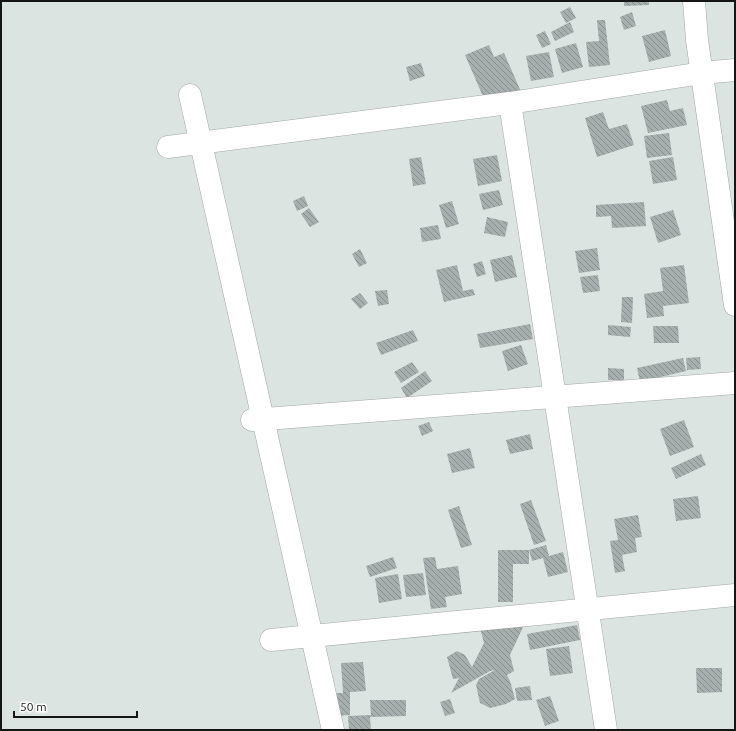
<svg xmlns="http://www.w3.org/2000/svg" width="736" height="731" font-family="Ubuntu,sans-serif">
<defs>
<pattern id="building-back-hatch" width="6" height="6" patternUnits="userSpaceOnUse"><rect width="6" height="6" fill="#a6aeae"/><path d="M-1 5l2 2M0 0l6 6M5-1l2 2" fill="none" stroke="#868d8c"/></pattern>
</defs>
<rect width="100%" height="100%" fill="#dce4e1"/>
<!-- building -->
<g fill="url(#building-back-hatch)">
<path d="M624,1h25v4l-25,1z"/>
<path d="M570,7l6,11 -10,5 -6,-11z"/>
<path d="M632,12l4,14 -12,4 -4,-13z"/>
<path d="M597,20h8l5,45 -21,2 -3,-25 13,-1z"/>
<path d="M570,22l4,10 -19,9 -4,-9z"/>
<path d="M665,30l6,26 -22,6 -7,-26z"/>
<path d="M545,31l6,13 -9,4 -6,-13z"/>
<path d="M576,43l7,24 -21,6 -7,-24z"/>
<path d="M489,45l5,12 10,-4 18,41 -34,14 -23,-53z"/>
<path d="M549,52l5,25 -23,4 -5,-25z"/>
<path d="M421,63l4,13 -15,5 -4,-14z"/>
<path d="M667,100l3,11 13,-3 4,17 -39,8 -7,-27z"/>
<path d="M603,112l6,17 18,-5 7,21 -37,12 -12,-39z"/>
<path d="M669,133l3,22 -25,3 -3,-22z"/>
<path d="M497,155l5,26 -24,5 -5,-27z"/>
<path d="M421,157l5,27 -13,2 -4,-27z"/>
<path d="M673,157l4,23 -24,4 -4,-23z"/>
<path d="M499,190l4,15 -20,5 -4,-16z"/>
<path d="M304,196l4,10 -11,5 -4,-10z"/>
<path d="M452,201l7,23 -13,4 -7,-23z"/>
<path d="M644,202l2,24 -34,2 -1,-12 -15,1v-12z"/>
<path d="M309,208l10,14 -9,5 -9,-13z"/>
<path d="M673,210l8,25 -23,8 -8,-26z"/>
<path d="M487,217l21,5 -3,15 -21,-4z"/>
<path d="M438,225l3,14 -19,3 -2,-14z"/>
<path d="M597,248l3,22 -21,3 -4,-22z"/>
<path d="M360,249l7,14 -8,4 -7,-13z"/>
<path d="M512,255l5,22 -22,5 -5,-22z"/>
<path d="M482,261l4,13 -9,3 -4,-13z"/>
<path d="M457,265l6,26 10,-2 2,6 -31,7 -8,-32z"/>
<path d="M684,265l5,38 -26,3 1,10 -17,2 -3,-24 19,-3 -3,-23z"/>
<path d="M598,275l2,16 -17,2 -3,-16z"/>
<path d="M387,290l2,14 -11,2 -3,-15z"/>
<path d="M360,293l8,10 -8,6 -9,-10z"/>
<path d="M622,297h11l-1,26 -11,-1z"/>
<path d="M530,324l3,15 -53,9 -3,-14z"/>
<path d="M608,325l23,2 -1,10 -22,-2z"/>
<path d="M653,326h25l1,17h-25z"/>
<path d="M413,330l5,11 -37,14 -5,-12z"/>
<path d="M521,345l7,19 -20,7 -6,-20z"/>
<path d="M700,357l1,12 -14,1 -1,-12z"/>
<path d="M683,358l3,13 -46,11 -3,-14z"/>
<path d="M412,362l7,10 -18,11 -7,-11z"/>
<path d="M608,368l16,1v11h-16z"/>
<path d="M425,371l7,10 -25,17 -6,-10z"/>
<path d="M684,420l10,27 -24,9 -10,-27z"/>
<path d="M429,422l4,9 -11,5 -4,-10z"/>
<path d="M530,434l3,15 -23,5 -4,-14z"/>
<path d="M470,448l5,20 -23,5 -5,-19z"/>
<path d="M701,454l5,11 -30,14 -5,-11z"/>
<path d="M698,496l3,22 -25,3 -3,-22z"/>
<path d="M531,500l15,41 -12,4 -14,-41z"/>
<path d="M459,506l13,39 -11,3 -13,-38z"/>
<path d="M638,515l4,22 -7,1 2,14 -15,3 3,16 -10,2 -5,-32 8,-1 -4,-21z"/>
<path d="M546,545l3,11 14,-4 5,20 -20,5 -5,-19 -11,3 -3,-11v14h-16v38h-15v-52h31z"/>
<path d="M393,557l4,11 -27,9 -4,-11z"/>
<path d="M435,557l2,12 21,-3 4,28 -17,3 2,10 -16,2 -8,-51z"/>
<path d="M423,573l3,22 -20,2 -3,-22z"/>
<path d="M398,574l4,25 -23,4 -4,-25z"/>
<path d="M476,613l48,12 -14,30 4,16 -7,4 3,6 5,18 -9,5 -16,4 -10,-5 -4,-18 3,-6 16,-9 -5,1 -39,22 8,-15 -6,1 -6,-22 10,-6 8,4 7,12 12,-24z"/>
<path d="M577,625l3,15 -50,10 -3,-16z"/>
<path d="M569,646l4,27 -23,3 -4,-27z"/>
<path d="M363,662l3,29 -16,1v23l-17,1 -1,-23h11l-2,-30z"/>
<path d="M696,668h26v24l-25,1z"/>
<path d="M530,686l2,14 -15,1 -2,-13z"/>
<path d="M550,696l9,25 -14,5 -9,-26z"/>
<path d="M450,699l5,14 -10,3 -5,-14z"/>
<path d="M370,700h36v16l-36,1 1,13h-22l-1,-14 23,-1z"/>
</g>
<g fill="none" stroke-linecap="round" stroke-linejoin="round">
<!-- minor casing -->
<g stroke="#a1a8a5" stroke-width="23">
<g id="minor">
<path d="M694,1l3,39 38,265"/>
<path d="M190,95l143,635"/>
<path d="M510,103l96,627"/>
<path d="M168,147l342,-44 192,-30 33,-3"/>
<path d="M252,420l483,-37"/>
<path d="M271,640l464,-45"/>
</g>
</g>
<!-- minor -->
<use href="#minor" stroke="#fff" stroke-width="22"/>
</g>
<!-- border -->
<rect width="736" height="731" fill="none" stroke="#131615" stroke-width="4"/>
<!-- scale -->
<path d="M14 711v6h123v-6" fill="none" stroke="#131615" stroke-width="2"/>
<text x="20" y="711" font-size="12" fill="#131615" stroke="#ffffff" stroke-width="3" paint-order="stroke">50 m</text>
</svg>
